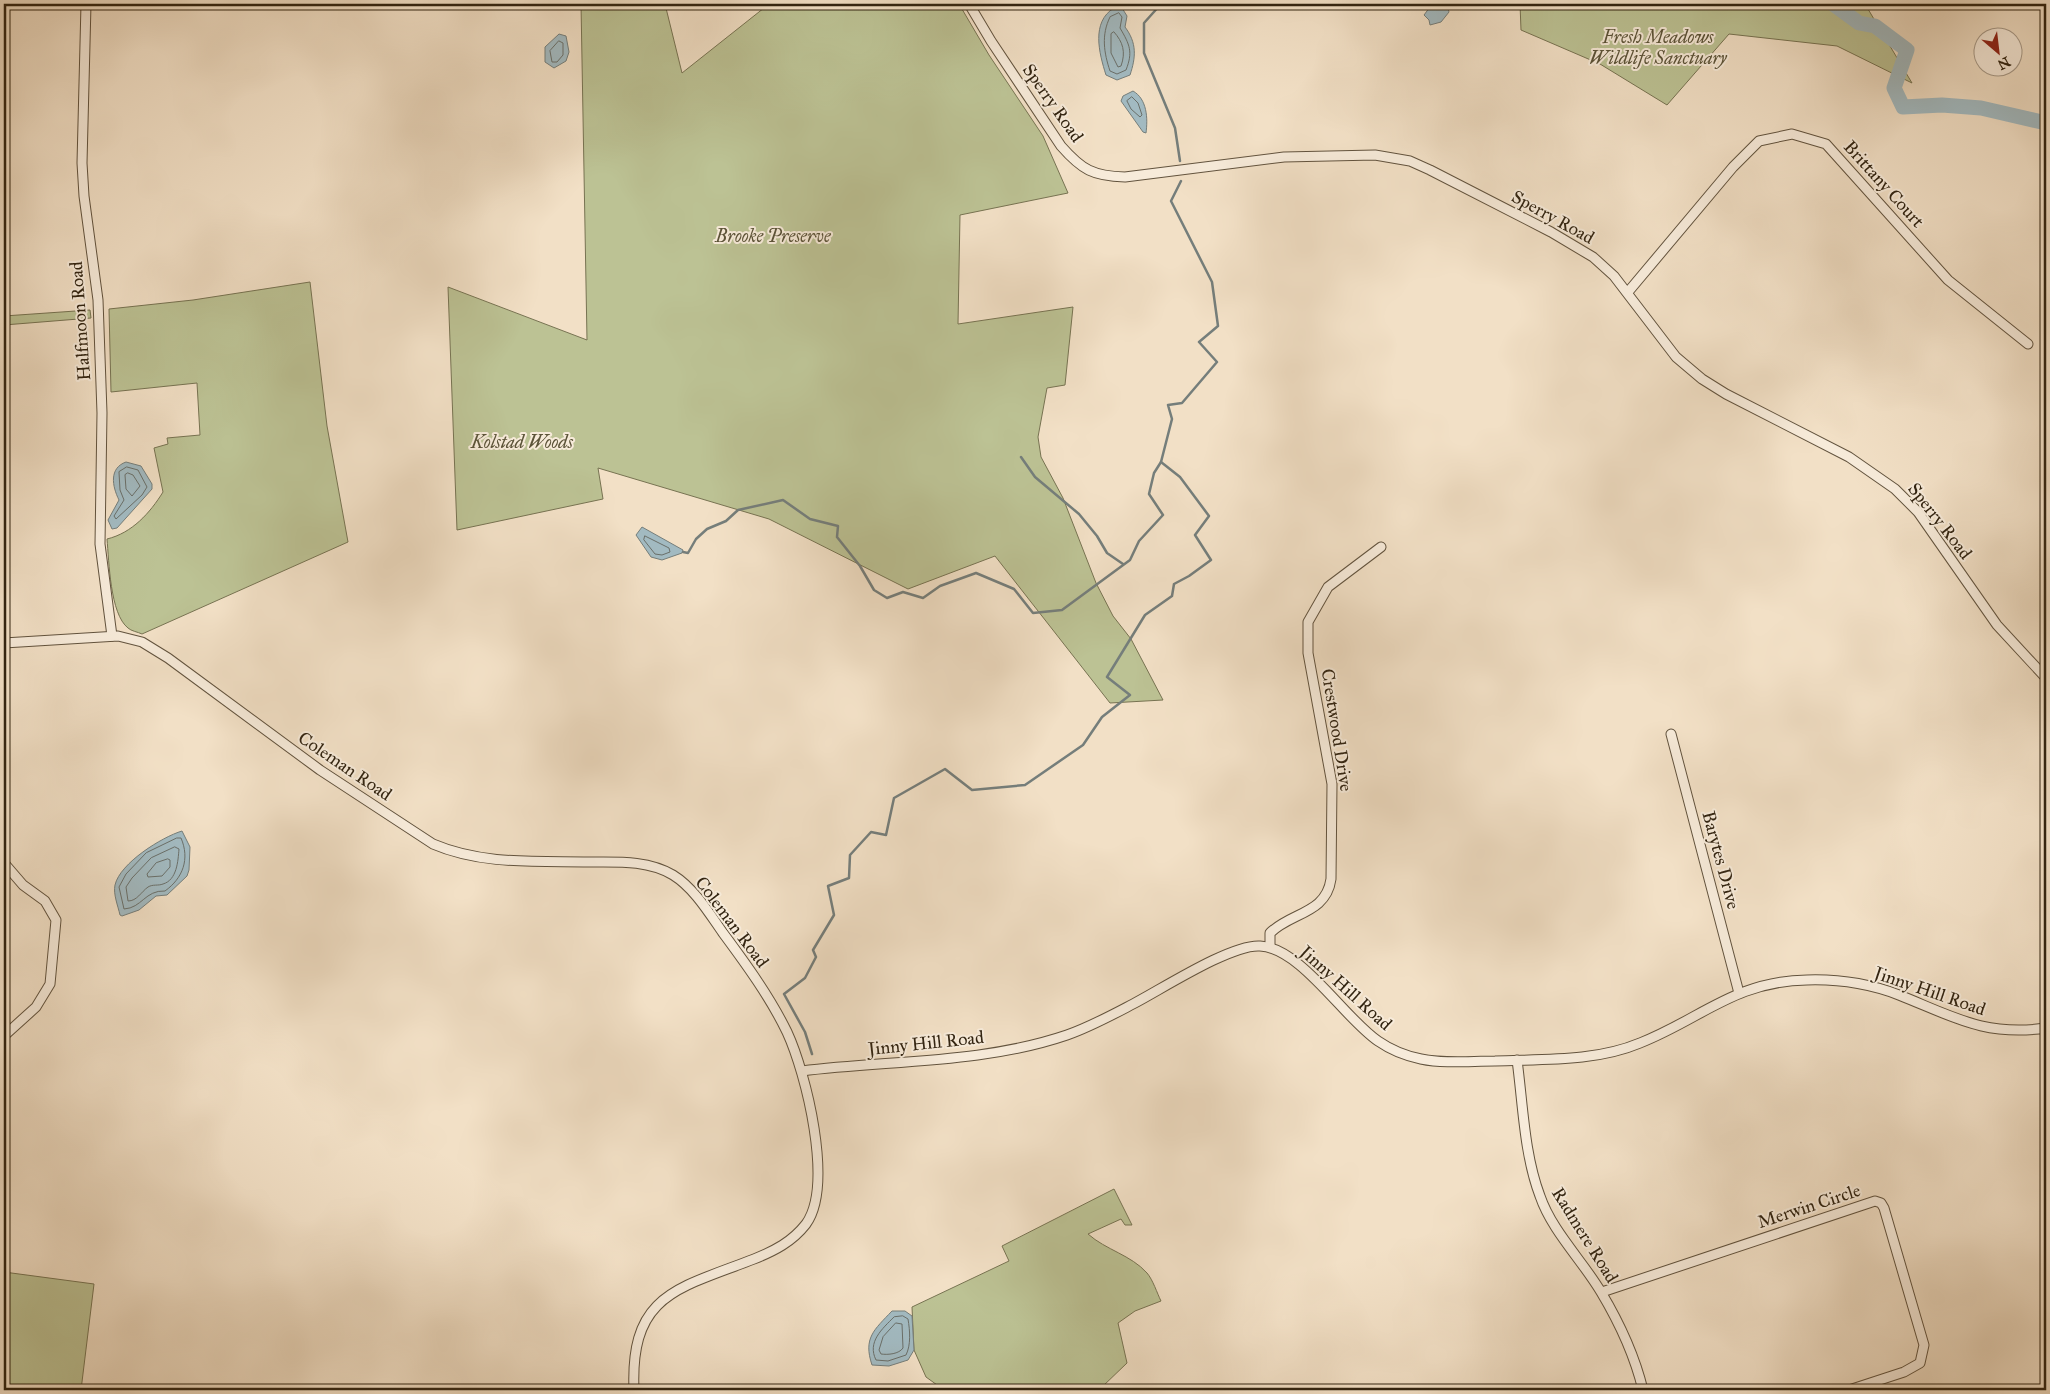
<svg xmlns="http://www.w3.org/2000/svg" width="2050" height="1394" font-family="'IM FELL Great Primer',serif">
<rect width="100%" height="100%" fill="#f2e0c6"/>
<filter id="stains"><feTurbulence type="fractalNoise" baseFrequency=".004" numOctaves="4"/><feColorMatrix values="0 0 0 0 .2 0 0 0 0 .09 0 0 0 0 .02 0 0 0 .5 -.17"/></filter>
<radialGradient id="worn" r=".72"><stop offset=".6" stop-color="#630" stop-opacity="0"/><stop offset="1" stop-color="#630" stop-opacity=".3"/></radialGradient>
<!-- green -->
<g fill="#bcc294" stroke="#777352">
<path d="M581,4h84l17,69 87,-69h190l30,51 54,81 25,57 -108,22 -2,109 115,-17 -8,78 -18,3 -9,49 3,20 22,41 33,85 17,33 18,23 32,61 -53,3 -115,-147 -87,33 -139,-70 -171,-51 5,31 -146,31 -9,-243 139,53z"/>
<path d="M1520,4h345l47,79 -75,-37 -108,-12 -62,71 -67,-41 -79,-34z"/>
<path d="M310,282l17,144 21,116 -206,92c-4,-2 -11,-3 -14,-6 -18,-14 -19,-67 -21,-89 25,-6 43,-26 56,-47l-9,-44 14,-4 -1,-6 33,-3 -3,-52 -86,9 -2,-83 84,-9z"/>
<path d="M90,310l1,8 -87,7v-9z"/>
<path d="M1114,1189l18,36h-7l-4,-6 -33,15c18,16 43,21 59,39 6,7 10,20 14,28l-26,10 -17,12 9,40 -25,24 1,3h-159l-18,-13 -12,-27 -2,-43 97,-46 -7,-15z"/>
<path d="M4,1272l90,12 -13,106h-77z"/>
</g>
<!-- water -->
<g fill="#a2bac1" stroke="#757e7b">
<path d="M1436,4h11l2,8 -8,10 -11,3 -1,-5 -5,-5 6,-8z"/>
<path d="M1114,8h8l5,8 -2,11c12,16 11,30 5,48l-13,5 -11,-5c-7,-22 -15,-53 8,-67z"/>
<path d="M559,34l7,2 3,16 -3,9 -12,7 -9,-6v-15z"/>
<path d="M1133,91c14,8 15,27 13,42l-3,-1 -22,-31 2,-5z"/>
<path d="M126,462l15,4 11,18v5l-35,39 -5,1 -4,-9 11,-20c-7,-14 -10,-32 7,-38z"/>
<path d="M642,527l41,23 -1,3 -20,7 -11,-3 -15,-22z"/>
<path d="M182,831l8,16 -1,23 -2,6 -20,19 -11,1 -17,14 -17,6 -2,-1c-2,-9 -7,-21 -5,-30 5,-22 47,-48 67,-54z"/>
<path d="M892,1311h13l7,5 2,34 -6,10 -19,6 -17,-1c-9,-27 2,-35 20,-54z"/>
</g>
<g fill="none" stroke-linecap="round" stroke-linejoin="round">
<!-- shore -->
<g stroke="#6a6f69" stroke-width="1">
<path d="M1119,13l3,4 -2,11c10,17 13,24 6,42l-9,4 -7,-3c-6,-18 -9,-36 0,-54z"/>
<path d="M1114,32c9,10 12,20 7,34l-3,1 -7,-14v-19z"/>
<path d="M559,41l4,2v12l-6,7h-5l-2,-11z"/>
<path d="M1132,97l6,6 4,12 -2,2 -9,-8 -4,-8z"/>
<path d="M127,467l11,3 9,17 -5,8 -26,24 -2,-3 10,-16 -4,-10 -1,-18z"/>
<path d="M128,473l5,2 7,11 -8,10 -6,-7 -1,-14z"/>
<path d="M645,536l24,12 1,4 -8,3 -7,-1 -11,-14z"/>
<path d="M177,838h4c9,21 2,40 -16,53 -20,-1 -23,17 -41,18l-5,-22 7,-13 20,-21z"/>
<path d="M175,847l4,2c-1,12 -2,31 -16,35 -5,2 -10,0 -15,3 -7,5 -11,14 -20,14l-2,-14 6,-9 19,-20z"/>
<path d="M168,859l2,1v7l-8,9 -14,1 -1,-3 9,-11z"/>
<path d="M903,1316l5,3c2,12 3,26 -2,36l-18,6 -12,-1c-9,-18 6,-31 18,-43z"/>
<path d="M896,1323l6,1 1,24c-4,6 -15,7 -22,6l-2,-4 4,-13z"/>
</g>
<!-- stream -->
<g stroke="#757e7b" stroke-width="2.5">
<path d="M1161,4l-17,19v30l31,75 5,33"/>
<path d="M1021,457l14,20 44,37 18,22 10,17 16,11"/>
<path d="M683,552l5,1 8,-14 11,-10 19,-8 12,-11 45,-10 27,19 28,7 -1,11 23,29 14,24 13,8 16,-6 20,6 17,-12 36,-13 38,16 19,24 29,-3 68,-50 9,-19 24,-26 -14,-21 5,-21 7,-11"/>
<path d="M812,1054l-7,-22 -21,-38 21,-16 11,-21 -3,-7 21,-35 -6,-29 21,-8 1,-23 21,-23 15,3 8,-37 51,-29 27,21 53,-5 58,-40 19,-28 28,-22 -23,-18 38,-62 27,-19 2,-12 15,-8 22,-16 -16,-25 14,-19 -29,-39 -19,-15 11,-43 -4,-14 14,-2 35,-41 -18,-20 19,-16 -6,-44 -41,-81 10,-20"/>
</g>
<!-- river -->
<path stroke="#a2bac1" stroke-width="15" d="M1833,4l26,19 16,3 32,24 -13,38 9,19 39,-2 39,3 65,15"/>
<!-- minor casing -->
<g stroke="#62533e" stroke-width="11">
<g id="minor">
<path d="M86,4l-4,159 2,33 14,104 4,113 -2,131 12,92"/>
<path d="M969,4l22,37 70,105c21,24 32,30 64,31l159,-20 91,-2 35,6 20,9 121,62 42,25 21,19 62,81 26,22 24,15 123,63 46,32 23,23 79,113 49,53"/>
<path d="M1628,292l105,-125 26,-26 33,-7 34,10 122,136 80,64"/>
<path d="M4,643l114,-7 24,6 26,16 152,112 113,74c49,21 103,17 156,18 28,0 59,-2 84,13 21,13 36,38 50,58 23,31 47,64 64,99 19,41 47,153 19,192 -14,18 -32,27 -52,35 -77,30 -124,35 -120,131"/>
<path d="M1671,734l68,259"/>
<path d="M4,863l19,22 22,16 11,19 -6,64 -14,23 -32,29"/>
<path d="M1270,947v-14c21,-21 56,-19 61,-54l1,-95 -24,-131v-31l20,-35 53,-40"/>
<path d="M1517,1060c6,44 7,94 23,136 12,35 42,64 61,96 18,30 34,65 42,98"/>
<path d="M802,1071c88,-11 180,-7 265,-36 23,-8 45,-20 66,-31 29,-15 98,-60 127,-58 41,2 84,72 118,95 13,9 28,15 43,18 24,5 49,2 74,2 47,-2 100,1 145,-18 61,-24 95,-62 167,-63 31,-1 63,4 92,15 53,21 86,42 147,33"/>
<path d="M1602,1292l273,-91 6,2 3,5 40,137 -4,18 -16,9 -55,18"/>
</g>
</g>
<!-- minor -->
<use href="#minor" stroke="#f7ebda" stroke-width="9"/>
</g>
<g text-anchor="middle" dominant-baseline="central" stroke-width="4" stroke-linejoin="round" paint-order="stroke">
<!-- park labels -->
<g font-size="18" font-style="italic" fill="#5b5338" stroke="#f7ebda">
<text x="1658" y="37">Fresh Meadows<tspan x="1658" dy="21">Wildlife Sanctuary</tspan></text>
<text x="773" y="236">Brooke Preserve</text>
<text x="522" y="442">Kolstad Woods</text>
</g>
<!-- street labels -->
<g font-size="18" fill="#322411" stroke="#f7ebda">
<text transform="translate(1053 103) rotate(55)">Sperry Road</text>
<text transform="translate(1884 184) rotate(48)">Brittany Court</text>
<text transform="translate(1553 217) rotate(29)">Sperry Road</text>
<text transform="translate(80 321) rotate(-94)">Halfmoon Road</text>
<text transform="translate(1940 521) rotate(52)">Sperry Road</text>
<text transform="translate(1337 730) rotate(81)">Crestwood Drive</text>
<text transform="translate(345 766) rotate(34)">Coleman Road</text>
<text transform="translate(1721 860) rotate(75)">Barytes Drive</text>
<text transform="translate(732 922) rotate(53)">Coleman Road</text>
<text transform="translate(1346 988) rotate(42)">Jinny Hill Road</text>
<text transform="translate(1930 991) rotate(19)">Jinny Hill Road</text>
<text transform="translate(926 1043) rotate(-6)">Jinny Hill Road</text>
<text transform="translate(1809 1206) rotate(-18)">Merwin Circle</text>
<text transform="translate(1585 1235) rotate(58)">Radmere Road</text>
</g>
</g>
<!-- margin -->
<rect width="2050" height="1394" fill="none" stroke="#f2e0c6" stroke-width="20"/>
<rect x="5" y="5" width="2040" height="1384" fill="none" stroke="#322411" stroke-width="2.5"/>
<rect x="10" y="10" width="2030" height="1374" fill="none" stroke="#322411"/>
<!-- north arrow -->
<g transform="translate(1998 52) rotate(152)"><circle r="24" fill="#f7ebda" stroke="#a89b8a"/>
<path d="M0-4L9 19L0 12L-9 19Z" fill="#8f2418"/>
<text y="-8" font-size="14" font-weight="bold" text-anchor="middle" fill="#322411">N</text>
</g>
<rect width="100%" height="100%" filter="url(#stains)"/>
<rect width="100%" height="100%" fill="url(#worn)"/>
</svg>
